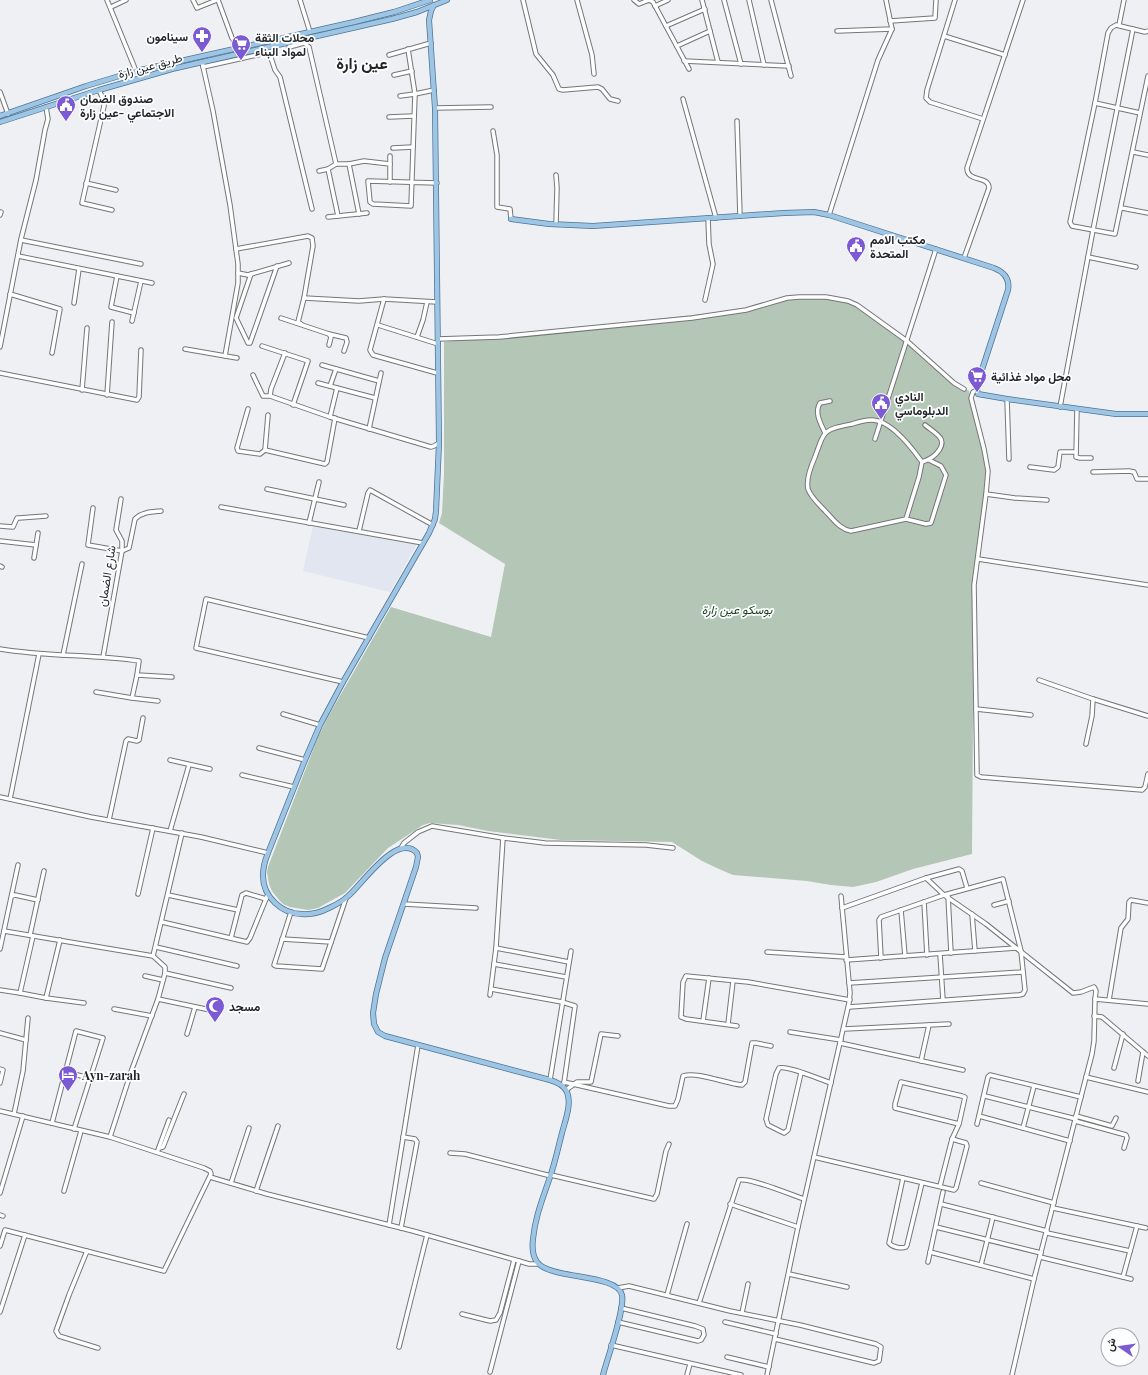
<svg xmlns="http://www.w3.org/2000/svg" width="1148" height="1375" font-family="'Playfair Display',Vazirmatn,serif">
<rect width="100%" height="100%" fill="#eff0f3"/>
<!-- built -->
<path fill="#e2e6f0" d="M313,526l104,18 -27,48 -87,-21z"/>
<!-- green -->
<path fill="#b4c6b5" d="M806,295l25,2 22,4 18,13 91,73 7,4 11,43 7,49 -13,98 -2,273 -59,15 -37,13 -23,5 -22,-2 -24,-4 -74,-6 -14,-6 -17,-8 -30,-19 -111,-2 -73,-9 -30,-6 -28,-2 -7,2 -35,23 -43,45 -27,15 -10,2 -18,-3 -7,-3 -4,-4 -7,-9 -3,-7 -2,-12 1,-5 50,-130 11,-22 62,-108 100,30 14,-73 -66,-41 3,-10 2,-39v-132l305,-33 44,-13z"/>
<g fill="none" stroke-linecap="round" stroke-linejoin="round">
<!-- minor casing -->
<g stroke="#757678" stroke-width="5.5">
<g id="minor">
<path d="M107,0l29,71"/>
<path d="M193,0l4,8 20,-8"/>
<path d="M218,0l14,38 7,10"/>
<path d="M300,0l10,32"/>
<path d="M523,0l13,54 17,21 6,14 4,1 35,-3 4,2 8,10 8,2"/>
<path d="M577,0l15,55 2,19"/>
<path d="M634,0l5,4 10,-4 4,2 36,67"/>
<path d="M702,0l16,62"/>
<path d="M724,0l17,64"/>
<path d="M749,0l15,65"/>
<path d="M771,0l20,76"/>
<path d="M955,0l-28,90 -1,8 4,4 53,17"/>
<path d="M655,6l13,-6"/>
<path d="M111,7l15,-7"/>
<path d="M890,21l45,-3 1,-18"/>
<path d="M1119,25l5,-25"/>
<path d="M666,26l39,-17"/>
<path d="M837,31l55,-2 -6,-29"/>
<path d="M1148,31l-3,1 -29,-7 -5,3 -3,5 -13,70 -25,119 2,4 43,8 33,-158"/>
<path d="M944,36l61,19"/>
<path d="M677,46l33,-15"/>
<path d="M289,47l15,-4 5,4 27,117"/>
<path d="M408,49l7,45 -4,112 -38,-2 -3,-2 -2,-21 69,2"/>
<path d="M389,55l42,-12"/>
<path d="M684,61l105,5"/>
<path d="M202,62l11,49 17,94 8,59v19l-13,73"/>
<path d="M203,67l63,-14 4,2 5,15 5,7 32,132"/>
<path d="M394,75l18,-4"/>
<path d="M99,90l5,11v5l-22,97 30,7"/>
<path d="M0,92l8,22"/>
<path d="M400,96l15,-2 19,-4"/>
<path d="M683,99l33,119"/>
<path d="M1095,103l45,10"/>
<path d="M435,108l56,-1"/>
<path d="M389,117l25,-1"/>
<path d="M737,121l3,95"/>
<path d="M493,131l4,24v52l13,2 1,10"/>
<path d="M393,148l20,-1"/>
<path d="M1133,152l15,3"/>
<path d="M390,156v26"/>
<path d="M349,164l10,50"/>
<path d="M328,169l10,47"/>
<path d="M319,171l9,-2 8,-5h13l15,-3 26,3"/>
<path d="M86,183l30,7"/>
<path d="M1122,208l26,5"/>
<path d="M0,215l1,-3"/>
<path d="M829,215l49,-155 14,-31"/>
<path d="M328,217l39,-4"/>
<path d="M556,224l1,-36 -1,-13"/>
<path d="M21,240l120,24"/>
<path d="M236,249l72,-13 4,2 1,8 -9,52 -6,24 3,2"/>
<path d="M18,256l134,27"/>
<path d="M1088,257l48,10"/>
<path d="M964,258l25,-70c0,-13 -22,-5 -22,-20l56,-168"/>
<path d="M238,273l10,2 41,-12"/>
<path d="M251,274l-15,44 12,25h2l27,-77"/>
<path d="M117,276l-6,31 23,6"/>
<path d="M10,294l50,15 -8,44"/>
<path d="M304,298l55,3 25,-2 53,3"/>
<path d="M384,299l-14,51 3,5 64,18"/>
<path d="M705,300l8,-36 -4,-20 -1,-26"/>
<path d="M74,303l5,-34"/>
<path d="M281,318l48,16 2,3 -2,8"/>
<path d="M132,321l9,-40"/>
<path d="M378,325l60,19"/>
<path d="M329,334l17,4 1,4 -3,9"/>
<path d="M417,337l6,-17 4,-18"/>
<path d="M438,339l61,-2 193,-19 54,-8 41,-12 12,-1h27l22,4 9,4 50,36 47,42 10,6"/>
<path d="M262,346l46,15 -15,44"/>
<path d="M0,347l21,-108 15,-59 9,-50 3,-11 -2,-12"/>
<path d="M185,349l52,9"/>
<path d="M285,353l-14,36 -1,7 60,21 101,30 3,-1 5,-3"/>
<path d="M322,365l57,16"/>
<path d="M0,373l137,27 2,-3 2,-47"/>
<path d="M253,375l10,21h7"/>
<path d="M318,383l57,15"/>
<path d="M330,386l6,-17"/>
<path d="M82,390l5,-62"/>
<path d="M977,390l-4,2 -2,6 13,51 4,22 -2,23 -12,91 3,190 4,2 161,13 3,-3 3,-13"/>
<path d="M107,395l5,-73"/>
<path d="M1007,399l2,60"/>
<path d="M1060,407l33,-177 40,-201"/>
<path d="M248,409l-11,39 1,3 22,3 5,-4 3,-35"/>
<path d="M1077,409l-1,48 4,1h11"/>
<path d="M330,417l7,-29"/>
<path d="M369,429l12,-56"/>
<path d="M825,433c-4,-9 -11,-20 -5,-30l10,-2"/>
<path d="M875,439l61,-190"/>
<path d="M265,450l60,14 2,-2 8,-44"/>
<path d="M922,462c6,-2 10,-4 14,-8 14,-15 0,-20 -11,-29"/>
<path d="M1030,467l24,3 4,-3 2,-15h16"/>
<path d="M1093,472l36,-1 5,1 3,7h11"/>
<path d="M267,489l77,16"/>
<path d="M986,494l29,4 32,2"/>
<path d="M221,507l202,36"/>
<path d="M93,508l-5,37 34,6 7,-3 6,-29c7,-7 17,-7 26,-8"/>
<path d="M906,519l13,-42 3,-15c-10,-14 -31,-42 -50,-42 -6,0 -14,2 -20,4 -29,6 -27,5 -37,33 -4,9 -9,23 -7,32 3,9 13,17 19,24 7,7 13,16 24,18l55,-12 20,5 5,-1 15,-48 -5,-9 -12,-6"/>
<path d="M309,523l10,-41"/>
<path d="M0,526l13,1 4,-9h2l27,-2"/>
<path d="M359,531l9,-38 2,-3 63,35"/>
<path d="M0,541l36,4"/>
<path d="M34,558l4,-25"/>
<path d="M978,559l170,26"/>
<path d="M0,566l2,1"/>
<path d="M0,649c46,8 93,5 139,12l-2,14 -5,23 26,3"/>
<path d="M63,655l19,-91"/>
<path d="M103,657l19,-106v-10l-6,-11 5,-31"/>
<path d="M137,675l35,2"/>
<path d="M1039,680l54,19 55,17"/>
<path d="M343,682l-147,-34 10,-49 163,39"/>
<path d="M96,692l36,6"/>
<path d="M976,709l55,6"/>
<path d="M283,714l37,11"/>
<path d="M1086,744l6,-28 1,-17"/>
<path d="M259,748l46,12"/>
<path d="M170,760l40,9"/>
<path d="M242,775l52,12"/>
<path d="M0,797l91,20 110,20 67,16"/>
<path d="M10,799l29,-145"/>
<path d="M109,820l17,-79 2,-2 9,2 2,-1 4,-22"/>
<path d="M170,831l19,-66"/>
<path d="M401,848l3,-5 14,-11 14,-6 71,12 42,5 101,2 27,3"/>
<path d="M926,878l18,17 42,29 87,69 8,-1 13,-5 2,4 -1,8"/>
<path d="M138,894l15,-66"/>
<path d="M168,895l70,15"/>
<path d="M12,896l3,-1 23,5"/>
<path d="M948,896l3,57"/>
<path d="M924,902l3,53"/>
<path d="M404,904l72,4"/>
<path d="M994,905l15,-4"/>
<path d="M842,908l84,-30 33,-9 3,2 5,17"/>
<path d="M901,910l4,46"/>
<path d="M291,912l-17,53 2,1 46,3 24,-71"/>
<path d="M972,914l3,37"/>
<path d="M162,922l85,20 3,-4 18,-44"/>
<path d="M4,931l149,25 12,11v6l-7,26 -26,70 -22,68"/>
<path d="M30,935l14,-64"/>
<path d="M231,938l11,-43 4,-2 20,6"/>
<path d="M282,939l49,3"/>
<path d="M156,947l81,19"/>
<path d="M496,948l73,14"/>
<path d="M0,949l18,-84"/>
<path d="M767,952l79,5"/>
<path d="M940,954l3,46"/>
<path d="M153,956l29,-123"/>
<path d="M846,960l170,-12"/>
<path d="M494,964l72,13"/>
<path d="M165,973l66,15"/>
<path d="M145,976l18,4"/>
<path d="M849,983l174,-11"/>
<path d="M491,989l71,13 13,4 -11,77"/>
<path d="M0,990l20,3 13,-57"/>
<path d="M20,993l26,5 14,-58"/>
<path d="M490,995l6,-47 7,-110"/>
<path d="M46,998l38,5"/>
<path d="M158,999l57,12"/>
<path d="M1109,1000l12,-72 7,-9 1,-17 2,-2 17,3"/>
<path d="M849,1007l170,-12 4,-1 2,-4 -4,-39 -18,-72 -59,16 -63,22 -2,3 2,38"/>
<path d="M114,1009l38,7"/>
<path d="M1094,1016l8,1 46,39"/>
<path d="M703,1021l6,-43"/>
<path d="M728,1024l5,-43"/>
<path d="M737,1026l-51,-7 -5,-2 2,-35 3,-6 62,6 102,18"/>
<path d="M844,1029l105,-5"/>
<path d="M790,1032l51,8"/>
<path d="M0,1033l26,7"/>
<path d="M187,1034l8,-27"/>
<path d="M840,1043l123,27"/>
<path d="M921,1061l8,-36"/>
<path d="M1114,1068l9,-34"/>
<path d="M0,1069l3,1 -3,13"/>
<path d="M65,1072l25,6"/>
<path d="M801,1073l-13,57 -4,3 -16,-8 -2,-6 10,-45 3,-6c8,-3 42,12 52,15"/>
<path d="M1086,1077l62,15"/>
<path d="M550,1080l21,-129"/>
<path d="M1138,1081l5,-29"/>
<path d="M564,1082l105,24h6l3,-7 5,-23c14,-5 44,8 59,9l3,-3 7,-39h4l15,3"/>
<path d="M566,1090l11,-8h14l10,-48 17,2"/>
<path d="M985,1096l91,23"/>
<path d="M0,1111l110,26 94,31 6,3 1,3 -47,97 -159,-41 -5,16"/>
<path d="M14,1114l9,-43 5,-53"/>
<path d="M979,1116l91,25"/>
<path d="M1076,1116l36,10 4,-8"/>
<path d="M1075,1121l51,14 1,3 -3,10"/>
<path d="M52,1123l24,-92 27,7 -29,91"/>
<path d="M977,1124l11,-47 2,-2 91,22"/>
<path d="M1023,1128l11,-42"/>
<path d="M159,1148l4,-1 21,-53"/>
<path d="M158,1150l11,-30"/>
<path d="M450,1153l15,1 86,22"/>
<path d="M814,1157l140,33 2,-2 11,-42 -1,-3 -14,-4"/>
<path d="M551,1175l103,24 3,-5 9,-43 3,-7"/>
<path d="M210,1177l57,17 146,37 106,30 10,3h8"/>
<path d="M903,1178l-14,65c3,4 12,6 17,4l1,-2 15,-62"/>
<path d="M231,1183l18,-55"/>
<path d="M981,1183l73,20"/>
<path d="M940,1186l12,-47 7,-15 6,-27 -3,-1 -61,-14 -6,22v4l64,16"/>
<path d="M64,1191l17,-60"/>
<path d="M256,1191l22,-65"/>
<path d="M0,1193l23,-77"/>
<path d="M730,1204l68,23"/>
<path d="M941,1204l106,27"/>
<path d="M1053,1208l93,20"/>
<path d="M0,1215l3,1"/>
<path d="M389,1225l29,-180"/>
<path d="M936,1227l105,26"/>
<path d="M401,1228l16,-86 -2,-3 -12,-2"/>
<path d="M1047,1233l83,18"/>
<path d="M87,1251l-18,44 -13,36 3,5 39,12"/>
<path d="M930,1252l104,27"/>
<path d="M1040,1257l91,22"/>
<path d="M928,1262l15,-70"/>
<path d="M981,1265l12,-48"/>
<path d="M789,1274l58,13"/>
<path d="M1123,1277l14,-51"/>
<path d="M618,1288l11,-2 101,25 70,14 76,19 5,3 -2,14 -5,2 -99,-24"/>
<path d="M667,1295l20,-71"/>
<path d="M699,1303l40,-123c10,-3 53,15 65,19"/>
<path d="M0,1312l25,-77"/>
<path d="M742,1313l6,-29"/>
<path d="M462,1314l28,7 6,-1 4,-7 14,-53"/>
<path d="M618,1322l80,19 3,-1 3,-5 -1,-6 -8,-3 -74,-18"/>
<path d="M725,1322l51,12"/>
<path d="M611,1345l130,30"/>
<path d="M399,1347l28,-112"/>
<path d="M727,1357l42,10"/>
<path d="M490,1372l29,-111"/>
<path d="M687,1375l3,-11"/>
<path d="M767,1375l31,-148 51,-224 1,-10 -9,-97"/>
<path d="M1012,1375l22,-96 58,-225 2,-13 1,-42 53,5"/>
</g>
</g>
<!-- major casing -->
<g stroke="#4a7496" stroke-width="6">
<g id="major">
<path d="M434,5l-3,6 -2,9 6,88 4,335 -3,68 -1,8 -6,14 -86,149 -23,43 -15,35 -37,93c-3,7 -5,15 -5,23 0,21 19,38 39,38 10,1 19,-2 27,-6 6,-3 13,-6 18,-11 14,-11 50,-66 70,-44l1,4 -2,10 -31,91 -9,36 -3,19 1,11 4,8 7,4 165,44c7,2 14,5 17,12 5,12 -2,29 -5,41 -4,15 -7,30 -12,44 -7,21 -15,40 -17,62 -1,8 -1,16 4,23 13,18 80,11 85,33 3,15 -15,64 -19,80"/>
<path d="M0,116l86,-30 50,-15 218,-49 40,-10 36,-12"/>
<path d="M0,122l99,-32 73,-21 220,-50 25,-7 30,-12"/>
<path d="M511,219l38,5 44,2 191,-13 30,-1 15,3 165,53c10,4 16,11 14,22l-30,92 -1,8 1,4 29,5 109,15h32"/>
</g>
</g>
<!-- minor -->
<use href="#minor" stroke="#fff" stroke-width="3.5"/>
<!-- major -->
<use href="#major" stroke="#9fc5e5" stroke-width="4.5"/>
</g>
<!-- icons -->
<defs>
<g id="pharmacy-pin" transform="scale(1)"><path d="M0 17L-7.5 6A9.5 9.5 0 1 1 7.5 6Z" fill="#7c5ad4" stroke="#fdfeff"/><path d="M-2-6h4v4h4v4h-4v4h-4v-4h-4v-4h4Z" fill="#fff"/></g>
<g id="supermarket-pin" transform="scale(1)"><path d="M0 17L-7.5 6A9.5 9.5 0 1 1 7.5 6Z" fill="#7c5ad4" stroke="#fdfeff"/><path d="M-6-5.5h2.5l.6 2H6L4.5 2H-2.5L-4.4-4H-6ZM-1.5 3.2a1.3 1.3 0 1 0 .1 0ZM3 3.2a1.3 1.3 0 1 0 .1 0Z" fill="#fff"/></g>
<g id="civic-pin" transform="scale(1)"><path d="M0 17L-7.5 6A9.5 9.5 0 1 1 7.5 6Z" fill="#7c5ad4" stroke="#fdfeff"/><path d="M-.6-6.5H3V-4.5H.6V-3L4-1V1h2V6H-6V1h2V-1L-.6-3ZM-1.2 2.5V6h2.4V2.5Z" fill="#fff"/></g>
<g id="mosque-pin" transform="scale(1)"><path d="M0 17L-7.5 6A9.5 9.5 0 1 1 7.5 6Z" fill="#7c5ad4" stroke="#fdfeff"/><path d="M3.5-4.9A6 6 0 1 0 3.5 4.9A5 5 0 1 1 3.5-4.9Z" fill="#fff"/></g>
<g id="hotel-pin" transform="scale(1)"><path d="M0 17L-7.5 6A9.5 9.5 0 1 1 7.5 6Z" fill="#7c5ad4" stroke="#fdfeff"/><path d="M-6-4.5h1.5V1H6V5H4.5V3h-9V5H-6ZM-4 0a1.8 1.8 0 1 1 3.6 0ZM.5 0V-2.5h3Q6-2.5 6 0Z" fill="#fff"/></g>
</defs>
<g fill-rule="evenodd">
<use href="#pharmacy-pin" x="202" y="36"/>
<use href="#supermarket-pin" x="241" y="44"/>
<use href="#civic-pin" x="66" y="105"/>
<use href="#civic-pin" x="856" y="246"/>
<use href="#supermarket-pin" x="977" y="376"/>
<use href="#civic-pin" x="881" y="403"/>
<use href="#mosque-pin" x="215" y="1006"/>
<use href="#hotel-pin" x="68" y="1075"/>
</g>
<g text-anchor="middle" dominant-baseline="central" stroke-width="3.5" stroke-linejoin="round" paint-order="stroke">
<!-- poi labels -->
<g font-size="12" font-weight="bold" fill="#242526" stroke="#fdfeff" text-anchor="start">
<text x="188" y="36" text-anchor="end">سينامون</text>
<text x="255" y="37">محلات الثقة<tspan x="255" dy="14">لمواد البناء</tspan></text>
<text x="80" y="98">صندوق الضمان<tspan x="80" dy="14">الاجتماعي -عين زارة</tspan></text>
<text x="870" y="239">مكتب الامم<tspan x="870" dy="14">المتحدة</tspan></text>
<text x="991" y="376">محل مواد غذائية</text>
<text x="895" y="396">النادي<tspan x="895" dy="14">الدبلوماسي</tspan></text>
<text x="229" y="1006">مسجد</text>
<text x="82" y="1075">Ayn-zarah</text>
</g>
<!-- street labels -->
<g font-size="12" fill="#242526" stroke="#fdfeff">
<text transform="translate(150 65) rotate(-15)">طريق عين زارة</text>
<text transform="translate(106 576) rotate(-81)">شارع الضمان</text>
</g>
<!-- park labels -->
<g font-size="12" font-style="italic" fill="#0f3d17" stroke="#fdfeff">
<text x="737" y="609">بوسكو عين زارة</text>
</g>
<!-- district labels -->
<g font-size="16" font-weight="bold" fill="#242526" stroke="#fdfeff">
<text x="362" y="62">عين زارة</text>
</g>
</g>
<!-- north arrow -->
<g transform="translate(1120 1347) rotate(283)"><circle r="19" fill="#fdfeff" stroke="#a6a7a8"/>
<path d="M0-3L7 15L0 10L-7 15Z" fill="#7c5ad4"/>
<text y="-6" font-size="11" font-weight="bold" text-anchor="middle" fill="#242526">ش</text>
</g>
</svg>
